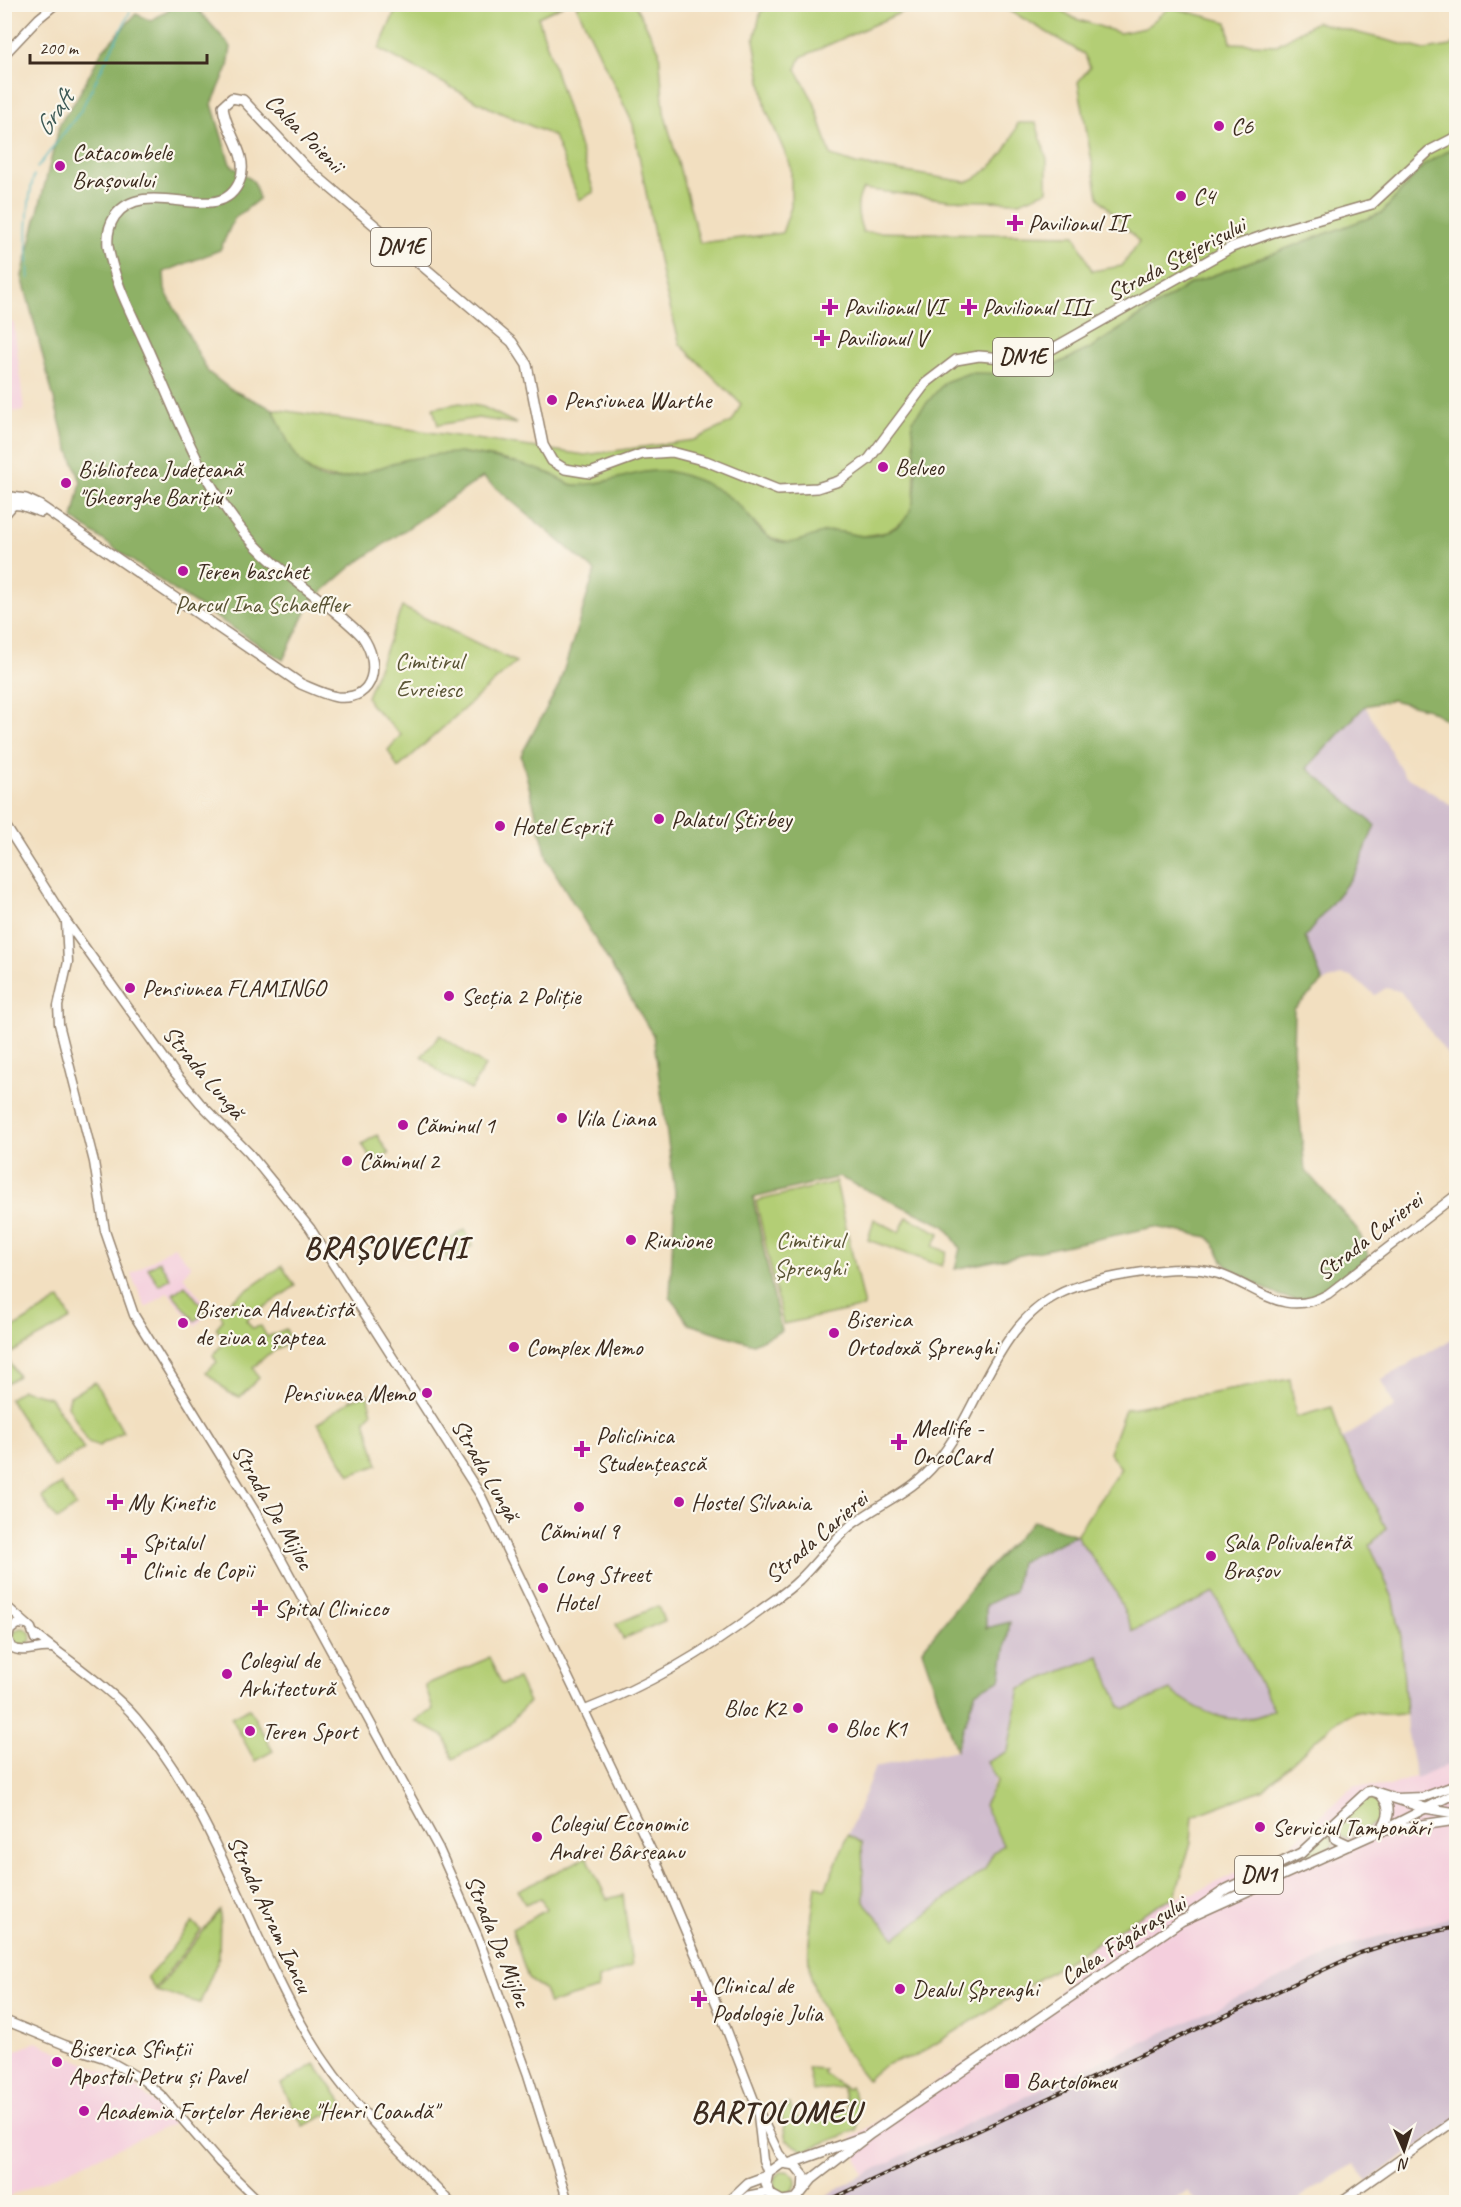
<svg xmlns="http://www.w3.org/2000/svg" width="1461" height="2207" font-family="Caveat,sans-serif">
<rect width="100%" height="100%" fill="#fbf7ec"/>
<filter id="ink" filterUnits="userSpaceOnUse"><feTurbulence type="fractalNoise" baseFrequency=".0167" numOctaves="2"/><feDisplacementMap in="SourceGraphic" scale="12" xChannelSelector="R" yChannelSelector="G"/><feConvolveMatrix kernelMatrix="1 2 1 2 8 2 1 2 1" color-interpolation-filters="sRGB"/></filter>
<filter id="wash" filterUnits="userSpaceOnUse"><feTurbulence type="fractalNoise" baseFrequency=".008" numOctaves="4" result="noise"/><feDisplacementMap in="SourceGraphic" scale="24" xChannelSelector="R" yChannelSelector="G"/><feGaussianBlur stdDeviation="1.35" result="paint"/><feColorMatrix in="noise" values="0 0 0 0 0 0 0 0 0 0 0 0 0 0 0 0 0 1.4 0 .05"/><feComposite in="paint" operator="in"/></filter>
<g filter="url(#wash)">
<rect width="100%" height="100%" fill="#f2dfc0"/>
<!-- built -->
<g fill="#f4cfdd">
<path d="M5,321l9,2 10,88 -19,1z"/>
<path d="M174,1246l17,20 -8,10 28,35 -16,15 -27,-34 -22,16 -15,-34z"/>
<path d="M1456,1762v154l-101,27 -492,232 -12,-36 196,-131 44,-60 66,-43 18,-8 18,-3 94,-46 67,-63 33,2z"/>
<path d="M36,2042l97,42 42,39 -170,75v-142z"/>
</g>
<!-- industrial -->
<g fill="#d0bdcd">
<path d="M1365,706l39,69 52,33v258l-56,-75 -14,-3 -11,7 -23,-18 -9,-2 -20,7 -18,-45 51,-65 -49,-104z"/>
<path d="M1456,1337v425l-40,16 -9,-48 -6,-93 -7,-36 -24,-57 -29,-105 54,-32 -14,-27z"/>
<path d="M1076,1535l39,55 18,41 81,-39 60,118 -16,8 -27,2 -34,-11 -27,-19 -44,19 -105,-21 -13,63 -24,54 19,40 -10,8 -8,16 -90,69 -31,-36 -3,-59 -13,-8 27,-68 82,-17 19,-60 24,-11 10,-56 -24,6v-24l29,-14 5,-29z"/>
<path d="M1456,1916v204l-88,61 -14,-17 -53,32 -3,6h-101l-9,-11 -17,11h-103l-2,-3 -5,3h-246l48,-27 116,-57 376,-175z"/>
</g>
<!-- green -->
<g fill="#b3ce74" stroke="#777c49" stroke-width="1.5">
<path d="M774,4l136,1 1,3 -110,49 -5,12 18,33 17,54 25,8 111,18c26,-11 42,-33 51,-59h18l11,36v32l-28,11 -70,-2 -86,-11c-8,14 -6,27 0,43l212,3 17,36 30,-5 17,-24 -41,-45 -20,-115 12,-15 -6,-13 -84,-49h55l18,13 47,15 25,-5 25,-21 57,15 4,21 46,2 39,-23 109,28 26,-4 5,-6v106l-31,18 -43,49 -192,71 -99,64 -40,19 -28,7 -24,1 -84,86 -1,46 -7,12 -20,13 -24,4 -31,-5 -44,13 -21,-8 -26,-28 -119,-29 -24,6h-28l-19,-11 -54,-16 -32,-5 -122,25c-45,3 -54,-34 -70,-69l312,46 109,-15 38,-18 9,-18 -61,-60 -17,-63 -30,-157 -57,-119h59l24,45 5,62 36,131 82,-10 9,-26v-40l-25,-58 -12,-69 7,-29z"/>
<path d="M398,5h166l-26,12 56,175 -15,8 -25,-64 -64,-28 -111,-59z"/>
<path d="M460,403l23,4 34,17 -39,-6 -40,7 -5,-17z"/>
<path d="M402,607l114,55 -118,106 -10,-18 13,-15 -31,-31 -3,-7z"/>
<path d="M440,1035l45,31 -14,24 -28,-15 -21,-19z"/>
<path d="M377,1135l12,19 -15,9 -12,-19z"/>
<path d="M836,1182l28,125 -81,17 -27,-123z"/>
<path d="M907,1217l33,16 -7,13 14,6 -5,14 -74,-26 6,-21 25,13z"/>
<path d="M465,1230l8,15 -25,15 -8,-15z"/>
<path d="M159,1261l11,17 -11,7 -11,-17z"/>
<path d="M282,1266l13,20 -49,34 6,8 9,-2 6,11 19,-8 4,12 -23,14 -14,13 6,10 -19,19 -12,-5 -22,-20 11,-10 -4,-7 12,-14 -9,-13 7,-8 -4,-11z"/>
<path d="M185,1285l21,26 -11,10 -22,-27z"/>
<path d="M60,1299l11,20 -65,37 12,20 -13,8v-51z"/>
<path d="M1290,1379l6,38 36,-10 9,32 45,89 -16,17 24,56 7,36 5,77 -17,1 -33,-4 -22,12 -70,66 -71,27 -2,26 -16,55 -18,8 -244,153c-21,2 -32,7 -46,22 -21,-24 -56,-84 -58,-115 -2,-26 4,-54 7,-80l9,4 23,-54 14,8 2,59 31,36 90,-69 8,-16 10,-8 -19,-40 13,-24 -10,-19 21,-11 12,-63 79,-32 21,50 6,3 44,-19c33,24 64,40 104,20l-60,-117 -81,38 -18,-41 -39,-55 45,-67 -12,-15 16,-44z"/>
<path d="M95,1382l28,50 -24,14 -11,-4 -20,-36 2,-10z"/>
<path d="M22,1390l28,7 34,52 -30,19 -45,-69z"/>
<path d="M367,1394l5,19 -7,7 13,45 -28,10 -32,-52 33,-23z"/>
<path d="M61,1484l15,22 -19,14 -16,-23z"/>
<path d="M658,1606l6,15 -41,18 -7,-15z"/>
<circle cx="22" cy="1637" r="9"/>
<path d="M489,1658l13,26 16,-5 11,23 -27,29 -49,28 -8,-22 -30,-16 18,-11 -8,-25z"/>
<path d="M249,1708l24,43 -18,10 -24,-44z"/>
<path d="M1372,1796c13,5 12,11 12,24l-36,18 -7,-1 -4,-13 27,-27z"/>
<path d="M1328,1832l7,13 -28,13 -2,-3z"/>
<path d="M587,1857l20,42 16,-4 9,71 -34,13v10l-49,15 -5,-15 -16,-10 -16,-50 34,-19 -5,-12 -16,6 -7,-14z"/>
<path d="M220,1910l-1,47 -19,46 -44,-12z"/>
<path d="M193,1922l8,8 -46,59 -8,-12c19,-18 29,-37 46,-55z"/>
<path d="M315,2064l30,42 -42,20 -22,-42z"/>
<path d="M808,2068l16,1 -1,4 24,16 3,-2c9,14 8,26 7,43l-53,21 -18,-11 -6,-34 10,-2 2,9 12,10 13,-3 4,-5 27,-6 -6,-22 -29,4z"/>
<circle cx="785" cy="2182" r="11"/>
</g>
<!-- forest -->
<g fill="#8eb166" stroke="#646e42" stroke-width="1.5">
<path d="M176,5h18l37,42 -3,20 -16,37 18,60 24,18 5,17 -25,20 -14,31 -56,22 1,18 43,82 22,17 43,20c11,24 19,48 40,65 21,17 71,-11 95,-15 19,-3 45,-8 63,-5 26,4 54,9 79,20 8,3 15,10 24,11 35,1 71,-21 102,-12 26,7 48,17 67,36 7,8 14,21 24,27 23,16 41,-2 64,-5 11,-1 22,5 32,5 69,0 52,-70 49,-116l33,-38 24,-9 54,1 28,-7 40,-19 99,-64 192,-71 43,-49 31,-18v574l-8,1 -20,-12 -36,-9 -27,6 -58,62 68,57 -19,47 -51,65 18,45 -29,27 -1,41 12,120 53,60 11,27c-69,53 -67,56 -142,9 -8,-9 -9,-21 -19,-29l-54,-10 -199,42 5,-21 -15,-22 -106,-49 -86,21 28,133 -28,13 -64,-20 -19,-28 5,-104 -22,-157 -105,-174 -27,-106 38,-70 36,-114 -112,-94 -131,89 -41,36 -28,58 -105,-67 -105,-74 8,-37 -18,-48 -41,-158 38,-153 16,-23 26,-49 34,-37 15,7z"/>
<path d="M1033,1521l43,14 -56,27 -5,29 -29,14v23l24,-6 -10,58 -24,11 -20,59 -34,-100 62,-77z"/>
</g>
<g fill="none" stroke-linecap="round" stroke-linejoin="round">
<!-- stream -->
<g stroke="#45b4be" stroke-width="1.5">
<path d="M37,168l43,-56 50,-100"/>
<path d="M29,279c-2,-36 -4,-69 5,-104"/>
</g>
</g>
</g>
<g filter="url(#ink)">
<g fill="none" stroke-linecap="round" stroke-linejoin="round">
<!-- secondary casing -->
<g stroke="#96846f" stroke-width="11">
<g id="secondary">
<path d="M4,55l35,-37 17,-14"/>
<path d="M4,823l62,98 109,152 25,30 49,50 61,75 171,268 172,358 66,156 38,98 22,46 7,8"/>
<path d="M66,922l2,40 -10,44 1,18 35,138 11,69 29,84 122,198 183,336 39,88 50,138 40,127"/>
<path d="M4,1604l27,24 4,11"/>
<path d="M27,1625l-9,-1 -8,6 -2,9 3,8c12,8 26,-1 40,1"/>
<path d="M35,1634c31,25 75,54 101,84 80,94 111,214 173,319 37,63 91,114 141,165"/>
<path d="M585,1710c64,-25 119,-57 174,-99 13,-10 28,-19 40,-31 18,-17 32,-38 51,-54 28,-22 64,-35 86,-63 44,-53 57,-134 121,-168 32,-17 114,-31 150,-24 45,8 72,51 121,23l128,-99"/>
<path d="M1397,1798l27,-1 32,-12"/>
<path d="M1385,1829l71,-36"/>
<path d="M4,2020l61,25 39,13 39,22 20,17 56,65 41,40"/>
<path d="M758,2115l5,45 5,13"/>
<path d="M1340,2202l116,-82"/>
</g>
</g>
<!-- primary casing -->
<g stroke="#96846f" stroke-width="12">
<g id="primary">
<path d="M4,496l22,3 13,6 262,179c12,5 24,11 36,13 39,4 44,-35 25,-61 -36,-37 -82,-61 -116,-101 -45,-53 -69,-120 -97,-183 -15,-34 -35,-69 -41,-106 -1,-11 1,-21 7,-30 31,-43 106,15 125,-36 10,-26 -16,-49 -17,-74l9,-8 11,2 63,67 206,175 15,23 16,80 9,16 13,8 25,4 52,-19 30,-2 34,9 72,29 39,-2 22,-7 30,-22 57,-76 30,-23 23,-4 36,3 37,-10 180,-102 39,-14 101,-29 57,-53 27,-14"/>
<path d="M4,504l17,1 20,7"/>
<path d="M4,515l11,-13"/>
<path d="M1380,1794c12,13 10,23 0,37"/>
<path d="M1333,1824l3,15 13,6"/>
<path d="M1193,1912l34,-23 74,-36 66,-61 5,-1 53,17 31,5"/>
<path d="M791,2163l73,-26"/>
<path d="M803,2190l1,-14 -9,-11 -13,-2 -14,10 -2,11 5,11 11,6 14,-2 16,-20 58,-45 311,-213 199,-90 76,-11"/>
<path d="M728,2202l20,-19 19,-7"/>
<path d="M741,2202l8,-6 20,-4"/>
</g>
</g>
<!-- secondary -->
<use href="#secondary" stroke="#fff" stroke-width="8"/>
<!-- primary -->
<use href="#primary" stroke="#fff" stroke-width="9"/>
<!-- rail casing -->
<g stroke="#3b2a1e" stroke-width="4">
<path id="rail" d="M825,2202l535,-249 50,-16 46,-10"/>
</g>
<!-- rail -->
<use href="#rail" stroke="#fbf7ec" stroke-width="1.5" stroke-dasharray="4.5" stroke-linecap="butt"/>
</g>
</g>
<!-- markers -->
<g fill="#b5179e" stroke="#fbf7ec" stroke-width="2">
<circle cx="1219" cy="126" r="6"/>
<circle cx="60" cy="166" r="6"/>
<circle cx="1181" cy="196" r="6"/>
<path d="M1012 214h6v6h6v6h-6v6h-6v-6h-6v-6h6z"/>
<path d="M827 298h6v6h6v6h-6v6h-6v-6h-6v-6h6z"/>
<path d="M966 298h6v6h6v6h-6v6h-6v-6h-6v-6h6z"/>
<path d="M819 329h6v6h6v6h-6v6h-6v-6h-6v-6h6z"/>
<circle cx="552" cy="400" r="6"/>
<circle cx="883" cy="467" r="6"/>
<circle cx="66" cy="483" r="6"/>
<circle cx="183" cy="571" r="6"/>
<circle cx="659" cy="819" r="6"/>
<circle cx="500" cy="826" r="6"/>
<circle cx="130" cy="988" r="6"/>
<circle cx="449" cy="996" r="6"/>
<circle cx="562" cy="1118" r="6"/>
<circle cx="403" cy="1125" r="6"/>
<circle cx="347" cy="1161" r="6"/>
<circle cx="631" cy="1240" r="6"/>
<circle cx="183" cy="1323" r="6"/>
<circle cx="834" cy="1333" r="6"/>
<circle cx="514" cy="1347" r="6"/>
<circle cx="427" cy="1393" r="6"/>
<path d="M896 1433h6v6h6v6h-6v6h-6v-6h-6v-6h6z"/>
<path d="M579 1440h6v6h6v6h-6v6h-6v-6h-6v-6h6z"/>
<path d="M112 1493h6v6h6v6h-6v6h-6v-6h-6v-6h6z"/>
<circle cx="679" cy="1502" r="6"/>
<circle cx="579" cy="1507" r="6"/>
<path d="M126 1547h6v6h6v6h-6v6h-6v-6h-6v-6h6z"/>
<circle cx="1211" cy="1556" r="6"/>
<circle cx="543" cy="1588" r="6"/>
<path d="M257 1599h6v6h6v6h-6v6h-6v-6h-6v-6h6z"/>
<circle cx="227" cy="1674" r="6"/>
<circle cx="798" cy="1708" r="6"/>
<circle cx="833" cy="1728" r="6"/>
<circle cx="250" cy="1731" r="6"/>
<circle cx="1260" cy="1827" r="6"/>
<circle cx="537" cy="1837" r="6"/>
<circle cx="900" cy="1989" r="6"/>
<path d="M696 1990h6v6h6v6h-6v6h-6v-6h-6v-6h6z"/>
<circle cx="57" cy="2062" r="6"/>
<rect x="1004" y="2073" width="16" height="16" rx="3"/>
<circle cx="84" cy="2111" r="6"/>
</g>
<g text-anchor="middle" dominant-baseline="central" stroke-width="4.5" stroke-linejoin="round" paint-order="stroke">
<!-- shield labels -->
<g fill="#fbf7ec" stroke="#75685c" stroke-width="1.5">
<rect x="371" y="228" width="60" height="38" rx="4.5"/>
<rect x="993" y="338" width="60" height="38" rx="4.5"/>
<rect x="1235" y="1856" width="48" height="38" rx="4.5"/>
</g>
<g font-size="22" font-weight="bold" fill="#3b2a1e">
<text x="401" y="247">DN1E</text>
<text x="1023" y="357">DN1E</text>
<text x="1259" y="1875">DN1</text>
</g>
<!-- poi labels -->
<g font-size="24" fill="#3b2a1e" stroke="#fbf7ec" text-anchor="start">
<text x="1231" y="126">C6</text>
<text x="72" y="152">Catacombele<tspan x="72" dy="28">Brașovului</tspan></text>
<text x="1193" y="196">C4</text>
<text x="1028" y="223">Pavilionul II</text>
<text x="844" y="307">Pavilionul VI</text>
<text x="982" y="307">Pavilionul III</text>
<text x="836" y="338">Pavilionul V</text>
<text x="564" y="400">Pensiunea Warthe</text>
<text x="895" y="467">Belveo</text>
<text x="78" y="469">Biblioteca Județeană<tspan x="78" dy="28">"Gheorghe Barițiu"</tspan></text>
<text x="195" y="571">Teren baschet</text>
<text x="671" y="819">Palatul Știrbey</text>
<text x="512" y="826">Hotel Esprit</text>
<text x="142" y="988">Pensiunea FLAMINGO</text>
<text x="461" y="996">Secția 2 Poliție</text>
<text x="574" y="1118">Vila Liana</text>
<text x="415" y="1125">Căminul 1</text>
<text x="359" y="1161">Căminul 2</text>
<text x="643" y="1240">Riunione</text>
<text x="195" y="1309">Biserica Adventistă<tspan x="195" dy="28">de ziua a șaptea</tspan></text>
<text x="846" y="1319">Biserica<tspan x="846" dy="28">Ortodoxă Șprenghi</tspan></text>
<text x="526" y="1347">Complex Memo</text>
<text x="415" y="1393" text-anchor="end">Pensiunea Memo</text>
<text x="912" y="1428">Medlife -<tspan x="912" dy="28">OncoCard</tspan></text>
<text x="596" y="1435">Policlinica<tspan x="596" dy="28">Studențească</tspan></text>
<text x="128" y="1502">My Kinetic</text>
<text x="691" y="1502">Hostel Silvania</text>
<text x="579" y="1531" text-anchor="middle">Căminul 9</text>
<text x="142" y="1542">Spitalul<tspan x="142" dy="28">Clinic de Copii</tspan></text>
<text x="1223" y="1542">Sala Polivalentă<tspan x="1223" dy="28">Brașov</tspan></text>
<text x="555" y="1574">Long Street<tspan x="555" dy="28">Hotel</tspan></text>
<text x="274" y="1608">Spital Clinicco</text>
<text x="239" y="1660">Colegiul de<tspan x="239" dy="28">Arhitectură</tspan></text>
<text x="786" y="1708" text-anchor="end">Bloc K2</text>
<text x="845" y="1728">Bloc K1</text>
<text x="262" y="1731">Teren Sport</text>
<text x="549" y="1823">Colegiul Economic<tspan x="549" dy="28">Andrei Bârseanu</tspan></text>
<text x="1272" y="1827">Serviciul Tamponări</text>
<text x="712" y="1985">Clinical de<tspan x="712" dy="28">Podologie Julia</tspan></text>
<text x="912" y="1989">Dealul Șprenghi</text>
<text x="69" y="2048">Biserica Sfinții<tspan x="69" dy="28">Apostoli Petru și Pavel</tspan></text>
<text x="1026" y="2081">Bartolomeu</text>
<text x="96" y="2111">Academia Forțelor Aeriene "Henri Coandă"</text>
</g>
<!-- street labels -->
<g font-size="24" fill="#3b2a1e" stroke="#fbf7ec">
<text transform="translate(305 133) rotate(45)">Calea Poienii</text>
<text transform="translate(1176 259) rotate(-28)">Strada Stejerișului</text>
<text transform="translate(204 1072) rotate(50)">Strada Lungă</text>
<text transform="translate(1369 1236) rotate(-38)">Strada Carierei</text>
<text transform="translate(486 1470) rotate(60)">Strada Lungă</text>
<text transform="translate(273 1507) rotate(60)">Strada De Mijloc</text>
<text transform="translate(816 1537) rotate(-41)">Strada Carierei</text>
<text transform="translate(270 1914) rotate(65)">Strada Avram Iancu</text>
<text transform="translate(1123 1940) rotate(-33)">Calea Făgărașului</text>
<text transform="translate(498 1941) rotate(68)">Strada De Mijloc</text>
</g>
<!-- park labels -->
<g font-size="24" fill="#595334" stroke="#fbf7ec">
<text x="262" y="604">Parcul Ina Schaeffler</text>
<text x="429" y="661">Cimitirul<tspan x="429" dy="28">Evreiesc</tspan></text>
<text x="810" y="1240">Cimitirul<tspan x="810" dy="28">Șprenghi</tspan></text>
</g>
<!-- water labels -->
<g font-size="26" font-style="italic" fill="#3e5a56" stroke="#fbf7ec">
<text transform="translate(54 113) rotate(-56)">Graft</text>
</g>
<!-- district labels -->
<g font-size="30" font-weight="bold" letter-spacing="1.5" fill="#3b2a1e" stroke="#fbf7ec">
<text x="386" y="1248">BRAȘOVECHI</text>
<text x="776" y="2112">BARTOLOMEU</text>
</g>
</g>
<!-- margin -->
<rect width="1461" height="2207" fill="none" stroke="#fbf7ec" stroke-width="24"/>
<!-- north arrow -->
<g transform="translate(1404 2150) rotate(177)" stroke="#fbf7ec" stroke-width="4.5" paint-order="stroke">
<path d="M0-4.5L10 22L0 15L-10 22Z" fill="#3b2a1e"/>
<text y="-9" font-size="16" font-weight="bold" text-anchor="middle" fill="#3b2a1e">N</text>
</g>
<!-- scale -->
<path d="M30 54v9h177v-9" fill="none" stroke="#3b2a1e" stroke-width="3"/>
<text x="39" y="54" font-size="18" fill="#3b2a1e" stroke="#fbf7ec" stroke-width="4.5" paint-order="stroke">200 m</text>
</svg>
